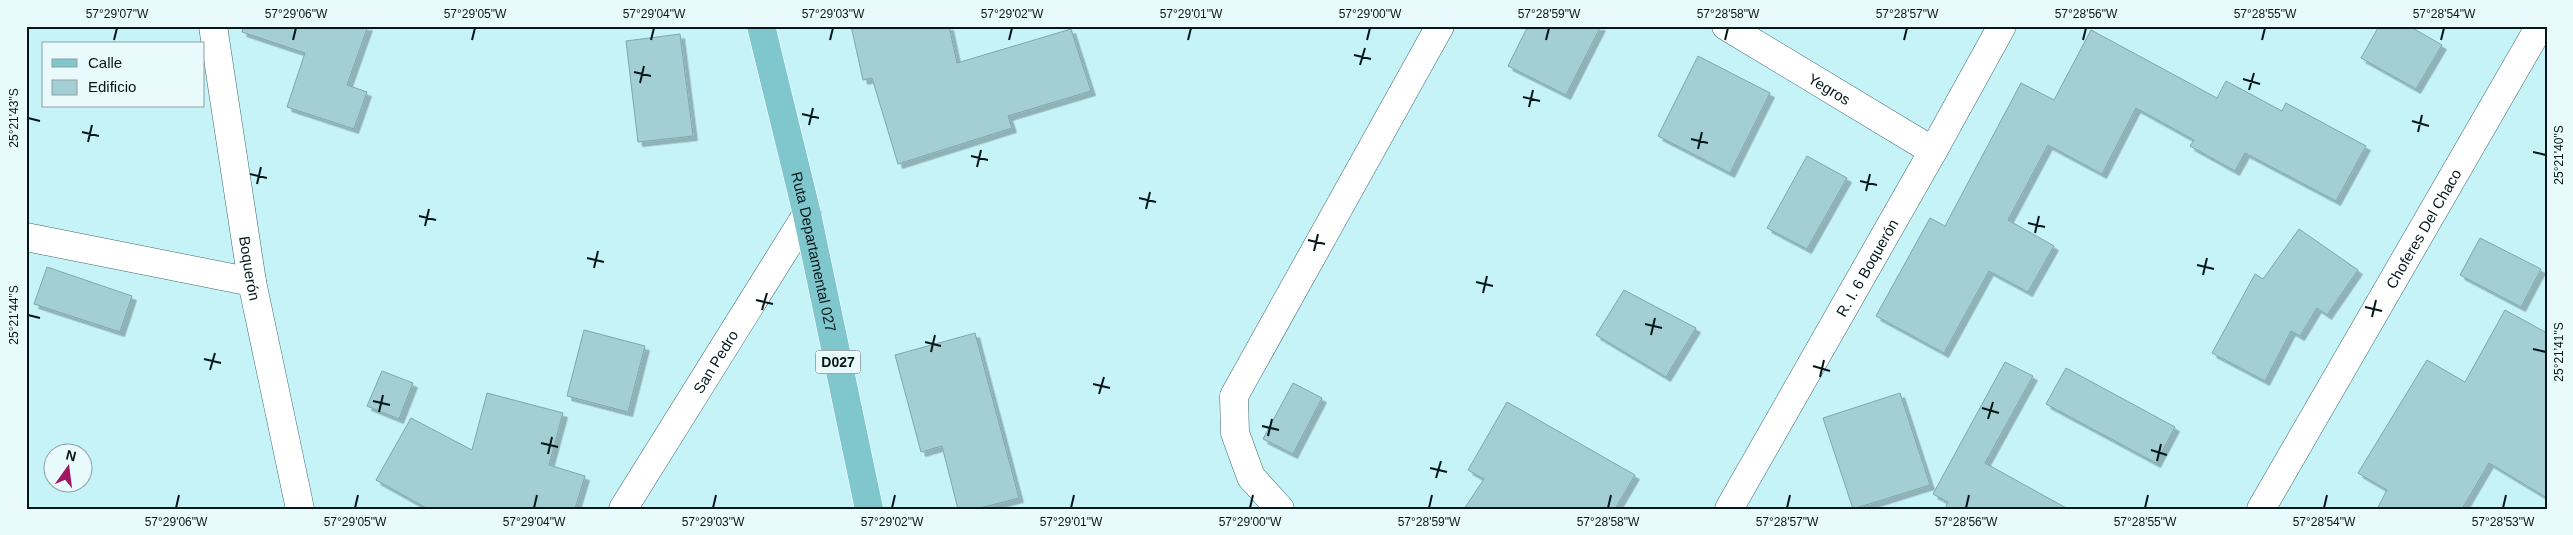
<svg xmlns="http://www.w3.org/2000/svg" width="2573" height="535" font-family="Arial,sans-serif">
<defs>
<filter id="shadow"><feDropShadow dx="4.5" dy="4.5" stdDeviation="0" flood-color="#0004"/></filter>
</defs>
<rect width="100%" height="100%" fill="#c5f3f8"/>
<!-- building -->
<g fill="#a3cfd4" stroke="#7ca7ac" filter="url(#shadow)">
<path d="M243,26h125l-21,59 20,7 -13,37 -67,-22 18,-54 -63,-21z"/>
<path d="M851,26h98l8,37 114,-34 20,62 -83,25 4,12 -114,36 -26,-86 -9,2z"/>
<path d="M1528,26h73l-35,69 -58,-29z"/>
<path d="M2379,26h30l33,19 -26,44 -55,-31z"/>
<path d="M2091,30l126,68 9,-17 56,30 4,-8 80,43 -30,55 -91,-48 -10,18 -45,-25 4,-6 -58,-32 -34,66 -54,-29 -40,75 46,26 -26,46 -39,-21 -45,82 -68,-37 54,-98 15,8 76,-143 33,17z"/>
<path d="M680,34l13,102 -55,6 -12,-101z"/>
<path d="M1698,56l72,37 -40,80 -72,-37z"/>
<path d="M1807,156l40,22 -40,71 -40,-21z"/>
<path d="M2299,229l59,41 -31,45 -10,-7 -17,28 -9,-5 -26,50 -53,-28 43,-79 8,5z"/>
<path d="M2480,238l61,31 -20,38 -61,-32z"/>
<path d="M47,267l85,29 -12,36 -86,-28z"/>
<path d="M1624,290l72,38 -30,49 -70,-42z"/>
<path d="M2505,310l42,23v165l-58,-35 -27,46h-85l10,-19 -29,-17 69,-113 38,22z"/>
<path d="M584,330l61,16 -17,66 -61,-16z"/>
<path d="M975,333l44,165 -43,11h-18l-16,-63 -21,6 -26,-97z"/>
<path d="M2005,362l28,14 -48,87 83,46h-123l3,-7 -15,-8z"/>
<path d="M2066,368l109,59 -19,36 -110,-59z"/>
<path d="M382,371l31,12 -14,36 -32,-13z"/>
<path d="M1293,383l29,15 -29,56 -30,-15z"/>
<path d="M487,393l76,20 -14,52 36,11 -10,33h-147l-52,-29 35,-62 61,32z"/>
<path d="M1900,393l30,92 -77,24 -30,-91z"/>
<path d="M1507,402l128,73 -20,34h-151l20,-30 -16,-9z"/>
</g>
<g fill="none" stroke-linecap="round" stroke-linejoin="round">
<!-- street casing -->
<g stroke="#406a6f" stroke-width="29">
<g id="street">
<path id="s1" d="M1726,26l207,125"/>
<path d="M26,237l226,45"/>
<path d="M1280,509l-29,-32 -16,-44 -1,-37 206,-370"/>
<path id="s2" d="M2261,509l279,-483"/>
</g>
</g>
<!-- secondary casing -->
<g stroke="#406a6f" stroke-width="29">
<g id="secondary">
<path id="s3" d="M213,26l39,256 48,227"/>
<path id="s4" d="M623,509l184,-295"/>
<path id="s5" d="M1729,509l204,-358 69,-125"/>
</g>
</g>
<!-- primary casing -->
<g stroke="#fff" stroke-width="29">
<g id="primary">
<path id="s6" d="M761,26l46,188 62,295"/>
</g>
</g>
<!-- street -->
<use href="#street" stroke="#fff" stroke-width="28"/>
<!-- secondary -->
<use href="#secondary" stroke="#fff" stroke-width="28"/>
<!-- primary -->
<use href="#primary" stroke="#80c6cd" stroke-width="28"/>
</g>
<!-- ticks -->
<path fill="none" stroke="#061718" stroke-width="2" d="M114,40l3,-12M293,40l3,-12M472,40l3,-12M651,40l3,-12M830,40l3,-12M1009,40l3,-12M1188,40l3,-12M1367,40l3,-12M1546,40l3,-12M1725,40l3,-12M1904,40l3,-12M2083,40l3,-12M2262,40l3,-12M2441,40l3,-12M1354,55l17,4M1360,65l5,-17M634,72l17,4M2243,79l17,5M640,83l4,-17M2249,90l5,-17M1523,97l17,4M1529,107l4,-17M802,114l17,4M28,118l12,3M2412,121l17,5M809,125l4,-17M82,132l17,4M2418,132l4,-17M1691,139l17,4M88,142l4,-17M1698,149l4,-17M2533,152l13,3M971,156l17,4M977,167l4,-17M250,174l17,4M1860,181l17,4M257,184l4,-17M1866,191l4,-17M1139,198l17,4M1146,209l4,-17M419,216l17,4M2028,223l17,4M425,226l4,-17M2035,233l4,-17M1308,240l17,4M1314,251l4,-17M587,258l17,4M2197,265l17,4M594,268l4,-17M2203,275l4,-17M1476,282l17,4M1483,293l4,-17M756,300l17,4M2365,307l17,4M762,310l5,-17M28,315l12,3M2372,317l4,-17M1645,324l17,4M1651,335l4,-17M925,342l16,4M2533,349l13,3M931,352l4,-17M204,359l17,4M1813,366l17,5M210,370l5,-17M1820,377l4,-17M1093,384l17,4M1099,394l5,-17M373,401l17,4M1982,408l17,5M379,412l4,-17M1988,419l5,-17M1262,426l17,4M1268,436l4,-17M541,443l17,4M2151,450l16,5M548,454l4,-17M2157,461l4,-17M1430,468l17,4M1436,478l5,-17M176,508l3,-13M355,508l3,-13M534,508l3,-13M713,508l3,-13M892,508l3,-13M1071,508l3,-13M1250,508l3,-13M1429,508l3,-13M1608,508l3,-13M1787,508l3,-13M1966,508l3,-13M2145,508l3,-13M2324,508l3,-13M2503,508l3,-13"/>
<g text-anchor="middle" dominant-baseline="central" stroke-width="4.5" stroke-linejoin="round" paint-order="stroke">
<!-- shield labels -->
<rect fill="#e9fafc" stroke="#4a5b5c" stroke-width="1" x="815.5" y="350.5" width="45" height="23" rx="4"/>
<g font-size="14" font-weight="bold" fill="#061718">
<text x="838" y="362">D027</text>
</g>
<!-- street labels -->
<g font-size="15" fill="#061718" stroke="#e9fafc">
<text stroke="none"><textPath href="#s1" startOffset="121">Yegros</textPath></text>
<text stroke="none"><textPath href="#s2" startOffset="324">Choferes Del Chaco</textPath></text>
<text stroke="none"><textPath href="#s6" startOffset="232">Ruta Departamental 027</textPath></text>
<text stroke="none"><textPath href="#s3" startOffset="245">Boquerón</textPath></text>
<text stroke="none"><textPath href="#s5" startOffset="278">R. I. 6 Boquerón</textPath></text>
<text stroke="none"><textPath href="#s4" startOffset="174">San Pedro</textPath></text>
</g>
</g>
<!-- border -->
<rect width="2573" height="535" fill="none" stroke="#e9fafc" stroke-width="55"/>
<!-- legend -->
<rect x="42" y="42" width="162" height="65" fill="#e9fafc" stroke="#8e9fa1"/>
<rect x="52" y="59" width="25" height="8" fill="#80c6cd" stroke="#8e9fa1"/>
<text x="88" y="68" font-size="15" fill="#061718">Calle</text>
<rect x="52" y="80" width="25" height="15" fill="#a3cfd4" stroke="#8e9fa1"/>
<text x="88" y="92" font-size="15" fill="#061718">Edificio</text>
<!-- north arrow -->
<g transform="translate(68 468) rotate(14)"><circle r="24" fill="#e9fafc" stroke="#8e9fa1"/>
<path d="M0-4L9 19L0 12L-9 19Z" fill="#a21761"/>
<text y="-8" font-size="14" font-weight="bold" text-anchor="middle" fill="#061718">N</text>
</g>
<rect x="28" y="28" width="2518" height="480" fill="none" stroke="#061718" stroke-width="2"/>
<g font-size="12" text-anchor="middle" fill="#061718">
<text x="117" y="18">57°29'07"W</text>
<text x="296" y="18">57°29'06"W</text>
<text x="475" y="18">57°29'05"W</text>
<text x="654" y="18">57°29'04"W</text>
<text x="833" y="18">57°29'03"W</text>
<text x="1012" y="18">57°29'02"W</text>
<text x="1191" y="18">57°29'01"W</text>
<text x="1370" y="18">57°29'00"W</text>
<text x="1549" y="18">57°28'59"W</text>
<text x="1728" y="18">57°28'58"W</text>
<text x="1907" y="18">57°28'57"W</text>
<text x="2086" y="18">57°28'56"W</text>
<text x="2265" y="18">57°28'55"W</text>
<text x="2444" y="18">57°28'54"W</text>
<text transform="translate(14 118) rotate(-90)" y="4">25°21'43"S</text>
<text transform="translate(2559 155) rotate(-90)" y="4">25°21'40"S</text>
<text transform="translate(14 315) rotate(-90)" y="4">25°21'44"S</text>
<text transform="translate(2559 352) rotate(-90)" y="4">25°21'41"S</text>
<text x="176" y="526">57°29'06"W</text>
<text x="355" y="526">57°29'05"W</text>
<text x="534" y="526">57°29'04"W</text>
<text x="713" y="526">57°29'03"W</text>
<text x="892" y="526">57°29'02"W</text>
<text x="1071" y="526">57°29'01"W</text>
<text x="1250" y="526">57°29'00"W</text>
<text x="1429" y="526">57°28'59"W</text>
<text x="1608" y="526">57°28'58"W</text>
<text x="1787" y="526">57°28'57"W</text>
<text x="1966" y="526">57°28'56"W</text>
<text x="2145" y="526">57°28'55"W</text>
<text x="2324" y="526">57°28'54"W</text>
<text x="2503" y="526">57°28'53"W</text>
</g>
</svg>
